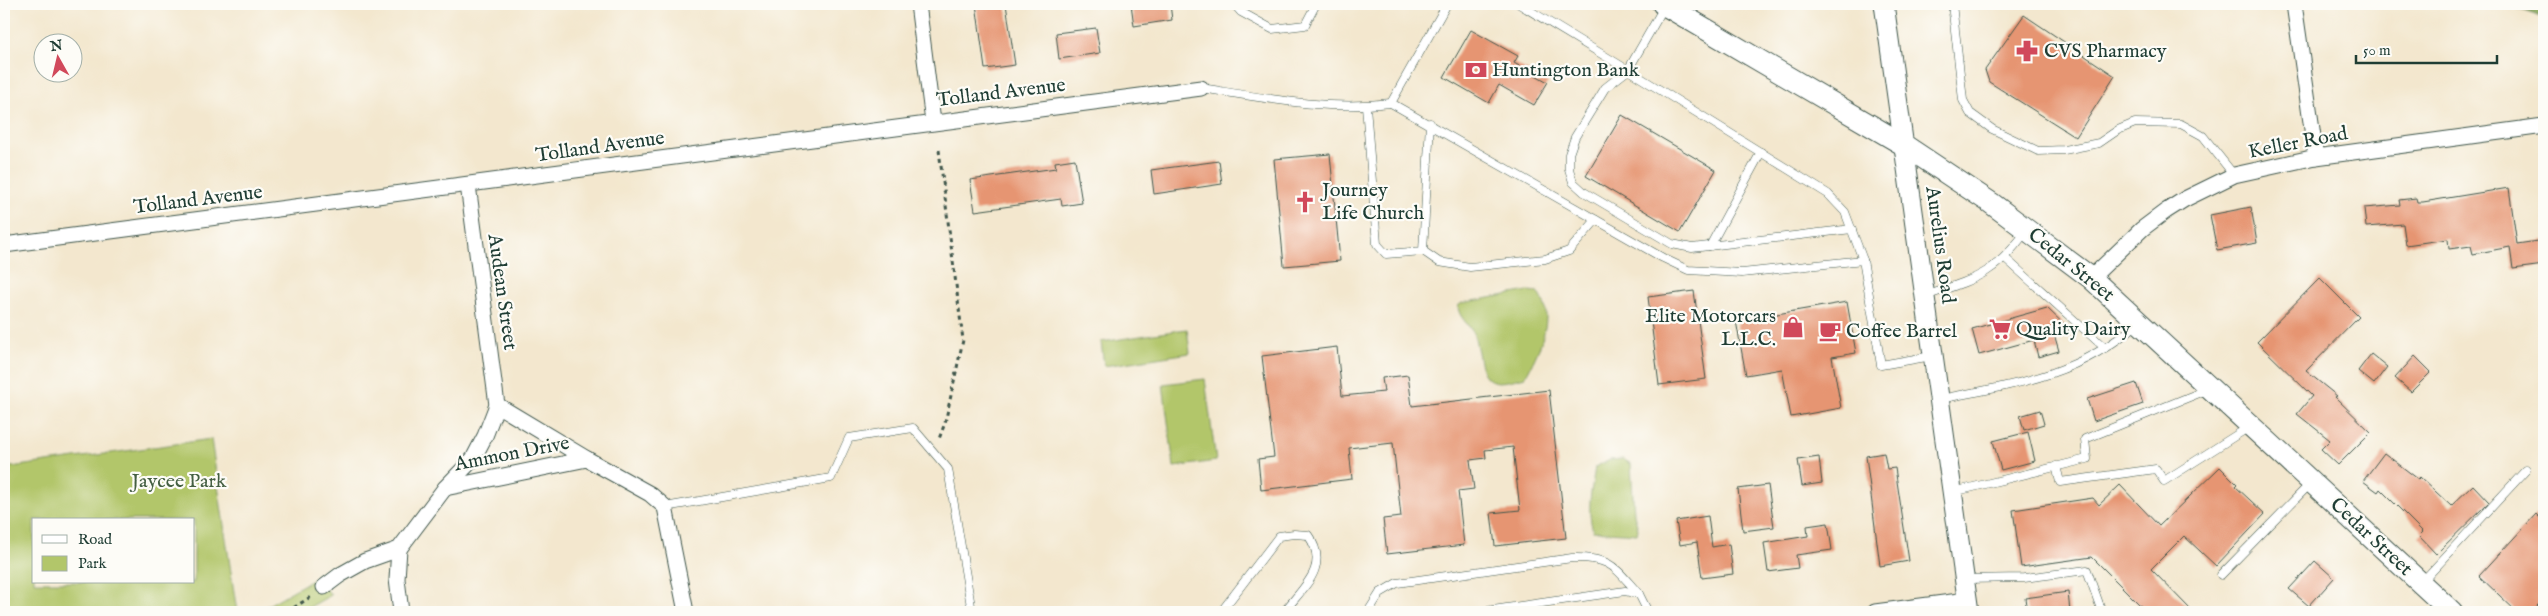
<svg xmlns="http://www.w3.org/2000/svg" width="2548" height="616" font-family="'IM FELL English',serif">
<rect width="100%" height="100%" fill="#fdfcf7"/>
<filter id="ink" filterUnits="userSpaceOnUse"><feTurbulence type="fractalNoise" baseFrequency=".02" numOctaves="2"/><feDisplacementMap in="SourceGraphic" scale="10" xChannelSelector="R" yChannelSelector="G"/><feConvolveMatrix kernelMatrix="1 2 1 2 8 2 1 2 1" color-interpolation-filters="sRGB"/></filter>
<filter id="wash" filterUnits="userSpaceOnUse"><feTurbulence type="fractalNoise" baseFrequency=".0096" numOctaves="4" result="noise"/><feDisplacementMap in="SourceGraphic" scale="20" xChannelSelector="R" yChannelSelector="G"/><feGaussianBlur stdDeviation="1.12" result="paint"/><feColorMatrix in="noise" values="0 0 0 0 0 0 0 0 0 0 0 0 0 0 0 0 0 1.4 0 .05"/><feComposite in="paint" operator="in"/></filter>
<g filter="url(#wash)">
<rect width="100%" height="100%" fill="#f3e7ce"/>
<!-- green -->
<g fill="#b2c66a" stroke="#68824f" fill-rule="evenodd">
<path d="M1528,291l10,1c19,23 0,62 -13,85 -31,8 -42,10 -47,-25 -2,-6 -2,-14 -5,-19 -4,-9 -15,-16 -15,-27l4,-3z"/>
<path d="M1187,329l3,24 -86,13 -3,-24z"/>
<path d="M1205,379l11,82 -42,6 -11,-83z"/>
<path d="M211,439l26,173h-233v-144zM34,520h160v62h-160z"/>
<path d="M1623,459l8,5 3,50 4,15 -1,5 -44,-3c-7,-23 -1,-42 2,-64l15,-7z"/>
<path d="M317,577l14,18 -30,17h-45z"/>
</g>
<!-- forest -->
<path fill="#8dab5e" stroke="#567449" d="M2504,4h40v14z"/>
<g id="blocks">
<!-- building -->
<g fill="#e69572">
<path d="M976,4h30l9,61 -30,4z"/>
<path d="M1131,4h39l2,16 -38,6z"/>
<path d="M2024,15l91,61 -39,61 -87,-55 -4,-12z"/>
<path d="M1096,28l4,25 -41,6 -3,-26z"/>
<path d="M1471,30l47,26 -4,7 34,19 -14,23 -35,-20 -10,18 -45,-26z"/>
<path d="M1622,115l94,55 -36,62 -94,-56z"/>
<path d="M1330,154l10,107 -56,5 -10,-107z"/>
<path d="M1075,159l7,44 -20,3 -1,-7 -86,12 -5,-31 86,-12 -1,-6z"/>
<path d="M1219,161l3,23 -68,10 -3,-24z"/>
<path d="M2509,188l8,56 27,-4v25l-31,4 -3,-22 -37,7 -2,-8 -22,3 -1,-10 -42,6 -3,-21 -37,3 -2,-19 36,-3 -1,-5 17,-2 1,4h6z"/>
<path d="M2251,207l6,36 -40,7 -7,-35z"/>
<path d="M2320,278l39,39 -53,54 31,25 -2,1 36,35 -33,33 -17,-16 9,-9 -33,-26 15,-18 -55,-54z"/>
<path d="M1694,291l12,88 -47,6 -11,-88z"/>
<path d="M1847,302l9,51 -24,4 9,51 -50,9 -9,-48 -36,6 -10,-54z"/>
<path d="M2047,308l23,22 -16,4 5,17 -21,6 -4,-17 -55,15 -7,-26z"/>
<path d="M1337,347l5,49 42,-4 -2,-14 26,-3 4,31 137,-16 17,148 -71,8 -4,-33 29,-3 -7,-63 -28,3 1,8 -16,2 4,29 -16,2 6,54 -77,9 -4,-35 18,-2 -8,-74 -44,5 3,31 -91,11 -3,-31 16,-2 -12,-101z"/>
<path d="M2371,354l16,13 -13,17 -16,-13z"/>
<path d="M2415,356l16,16 -20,20 -16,-14z"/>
<path d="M2136,383l7,21 -49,17 -7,-22z"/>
<path d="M2040,410l4,14 -20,6 -4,-14z"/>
<path d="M2028,432l7,29 -34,9 -8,-29z"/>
<path d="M1884,453l3,16 8,-1 14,93 -29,5 -14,-110z"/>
<path d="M2384,453l34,26 2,-2 31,29 22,-21 16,17 -53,52 -17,-18 4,-4 -43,-43 -2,3 -15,-11z"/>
<path d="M1819,457l3,26 -20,3 -4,-26z"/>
<path d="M2220,467l17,17 -2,2 30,28 -49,52 -32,-30 -33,33 42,43h-46l-55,-55 -71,10 -8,-57 80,-12 6,7 21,-20 39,41z"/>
<path d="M1768,485l6,42 -31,4 -5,-42z"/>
<path d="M2536,514l8,8v77l-13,13h-14l-38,-36z"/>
<path d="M1708,516l4,31 17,-3 4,30 -31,4 -5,-36 -17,3 -4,-24z"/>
<path d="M1828,523l4,27 -36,5 2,13 -30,4 -4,-29 44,-7 -1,-10z"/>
<path d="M2315,561l19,17 -25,28 -20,-17z"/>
<path d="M2068,592l2,20h-43l-2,-14z"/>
</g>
</g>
</g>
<g filter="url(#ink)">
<use href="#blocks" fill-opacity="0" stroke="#3f564b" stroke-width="1"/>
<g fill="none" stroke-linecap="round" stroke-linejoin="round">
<!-- service casing -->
<g stroke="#3f564b" stroke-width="9">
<g id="service">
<path d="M1234,4l7,8 31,17 33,-4 11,-21"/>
<path d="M1519,4l109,66 -23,18 -30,49 -6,17v15l4,13 11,10 88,52 20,4 160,-19"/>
<path d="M1738,4h15"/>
<path d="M1952,4l11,96 7,13 22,16 46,22 26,-1 35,-7 19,-13 17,-7 46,1 22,12 31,39"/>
<path d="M1664,7l-36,63 200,124 17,18 18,48"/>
<path d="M1201,88c63,10 126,23 190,15l56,-99"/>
<path d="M1391,103l272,155 25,12 54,3 121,-13 18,105 51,-9"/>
<path d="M1366,106l11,138 9,10 37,-3 7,-128"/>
<path d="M1710,246l51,-94"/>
<path d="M1423,251l16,11 31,5 75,-8 24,-8 27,-31"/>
<path d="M2005,258l100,90"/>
<path d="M1925,296c50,-17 70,-21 102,-66"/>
<path d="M1939,399c74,-14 139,-23 198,-75"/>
<path d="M2056,466l4,16 96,-13 8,12 85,-54"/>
<path d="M1953,492l134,-33 -2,-20 124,-50"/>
<path d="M665,507l166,-29 18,-40 64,-10 35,41 24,143"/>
<path d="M2221,575l90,-92"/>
<path d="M1964,579l60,-1 63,-8 15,42"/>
<path d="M2422,582l104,-112"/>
<path d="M1221,612l58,-76 15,-2 14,1c23,32 -5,52 -24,77"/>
<path d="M1368,612l12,-19 17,-10 175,-25c40,-1 42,9 67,36"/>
<path d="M1479,612l146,-21 14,3 9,18"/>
</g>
</g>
<!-- minor casing -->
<g stroke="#3f564b" stroke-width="17">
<g id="minor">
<path d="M918,4l15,118"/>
<path d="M2294,4l22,153"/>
<path d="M4,245l1197,-157"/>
<path d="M2091,278l51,-49 24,-18 19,-12 49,-24 82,-18 228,-31"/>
<path d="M497,405l90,54"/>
<path d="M445,488l142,-29 63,35 15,13 21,105"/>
<path d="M399,549l-2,30 4,33"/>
<path d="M324,587l16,-12 25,-14 34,-12 46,-61 28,-29 12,-23 12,-31 -29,-220"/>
<path d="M1875,612l92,-12"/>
</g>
</g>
<!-- tertiary casing -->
<g stroke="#3f564b" stroke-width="21">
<path id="tertiary" d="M1884,4l85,608"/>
</g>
<!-- secondary casing -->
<g stroke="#3f564b" stroke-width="23">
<path id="secondary" d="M1663,4l241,141 87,58 100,75 361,334"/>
</g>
<!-- path -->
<g stroke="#3f564b" stroke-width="3" stroke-dasharray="4 4" stroke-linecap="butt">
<path d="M939,150l24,190 -18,83 -6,16"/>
<path d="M287,612l25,-16"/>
</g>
<!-- service -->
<use href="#service" stroke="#fff" stroke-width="8"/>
<!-- minor -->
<use href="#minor" stroke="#fff" stroke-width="15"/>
<!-- tertiary -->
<use href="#tertiary" stroke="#fff" stroke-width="19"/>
<!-- secondary -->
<use href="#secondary" stroke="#fff" stroke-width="21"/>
</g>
</g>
<!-- icons -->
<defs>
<g id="pharmacy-bare" transform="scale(1.725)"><path d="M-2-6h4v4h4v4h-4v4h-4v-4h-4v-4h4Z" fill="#d1495b" stroke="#fdfcf7" stroke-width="2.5" paint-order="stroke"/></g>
<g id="bank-bare" transform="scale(1.725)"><path d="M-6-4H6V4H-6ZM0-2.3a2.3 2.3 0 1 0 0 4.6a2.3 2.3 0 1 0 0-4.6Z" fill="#d1495b" stroke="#fdfcf7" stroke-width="2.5" paint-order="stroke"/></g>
<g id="church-bare" transform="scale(1.725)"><path d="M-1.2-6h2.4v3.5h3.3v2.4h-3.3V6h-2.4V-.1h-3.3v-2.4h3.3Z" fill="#d1495b" stroke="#fdfcf7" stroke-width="2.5" paint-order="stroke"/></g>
<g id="shop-bare" transform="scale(1.725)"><path d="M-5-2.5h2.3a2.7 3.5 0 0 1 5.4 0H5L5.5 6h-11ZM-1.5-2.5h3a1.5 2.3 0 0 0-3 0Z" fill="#d1495b" stroke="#fdfcf7" stroke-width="2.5" paint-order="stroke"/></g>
<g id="supermarket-bare" transform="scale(1.725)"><path d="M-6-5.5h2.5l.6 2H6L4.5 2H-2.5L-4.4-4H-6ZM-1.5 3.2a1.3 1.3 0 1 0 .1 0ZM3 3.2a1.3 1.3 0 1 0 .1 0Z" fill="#d1495b" stroke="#fdfcf7" stroke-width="2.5" paint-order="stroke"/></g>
<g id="cafe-bare" transform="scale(1.725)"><path d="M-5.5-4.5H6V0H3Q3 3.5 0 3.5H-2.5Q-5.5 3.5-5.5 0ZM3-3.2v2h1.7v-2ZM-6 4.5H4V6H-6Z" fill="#d1495b" stroke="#fdfcf7" stroke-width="2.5" paint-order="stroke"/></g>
</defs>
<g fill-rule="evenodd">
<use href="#pharmacy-bare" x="2027" y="51"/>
<use href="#bank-bare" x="1476" y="70"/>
<use href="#church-bare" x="1305" y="202"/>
<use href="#shop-bare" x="1793" y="327"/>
<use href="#supermarket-bare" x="2000" y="329"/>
<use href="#cafe-bare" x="1830" y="331"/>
</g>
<g text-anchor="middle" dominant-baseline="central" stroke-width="4.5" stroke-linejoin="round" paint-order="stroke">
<!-- poi labels -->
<g font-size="20" fill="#1f3d34" stroke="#fdfcf7" text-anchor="start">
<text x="2044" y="51">CVS Pharmacy</text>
<text x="1492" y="70">Huntington Bank</text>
<text x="1322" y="190">Journey<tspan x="1322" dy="23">Life Church</tspan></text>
<text x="1776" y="316" text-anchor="end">Elite Motorcars<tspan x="1776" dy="23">L.L.C.</tspan></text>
<text x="2016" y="329">Quality Dairy</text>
<text x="1846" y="331">Coffee Barrel</text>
</g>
<!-- street labels -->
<g font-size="20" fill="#1f3d34" stroke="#fdfcf7">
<text transform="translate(1001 93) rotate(-7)">Tolland Avenue</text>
<text transform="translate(2298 143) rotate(-11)">Keller Road</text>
<text transform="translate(600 147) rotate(-8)">Tolland Avenue</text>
<text transform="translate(198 200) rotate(-7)">Tolland Avenue</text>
<text transform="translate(1940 245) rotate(82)">Aurelius Road</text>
<text transform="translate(2071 265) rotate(39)">Cedar Street</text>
<text transform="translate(502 292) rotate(82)">Audean Street</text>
<text transform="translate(512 454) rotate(-11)">Ammon Drive</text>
<text transform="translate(2371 537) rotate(43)">Cedar Street</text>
</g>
<!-- park labels -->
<g font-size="20" fill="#445f42" stroke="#fdfcf7">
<text x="179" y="481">Jaycee Park</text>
</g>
</g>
<!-- margin -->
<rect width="2548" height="616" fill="none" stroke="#fdfcf7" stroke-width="20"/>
<!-- legend -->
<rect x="32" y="518" width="162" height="65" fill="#fdfcf7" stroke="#a4b0a9"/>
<rect x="42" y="535" width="25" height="8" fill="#ffffff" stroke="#a4b0a9"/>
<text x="78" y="544" font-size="15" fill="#1f3d34">Road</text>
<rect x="42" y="556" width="25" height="15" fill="#b2c66a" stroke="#a4b0a9"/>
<text x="78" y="568" font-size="15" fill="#1f3d34">Park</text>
<!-- north arrow -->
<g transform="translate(58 58) rotate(352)"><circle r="24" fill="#fdfcf7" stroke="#a4b0a9"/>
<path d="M0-4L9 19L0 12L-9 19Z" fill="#d1495b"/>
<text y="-8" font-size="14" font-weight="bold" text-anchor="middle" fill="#1f3d34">N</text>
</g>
<!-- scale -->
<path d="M2356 55v8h141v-8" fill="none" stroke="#1f3d34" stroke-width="2.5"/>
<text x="2363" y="55" font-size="15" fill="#1f3d34" stroke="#fdfcf7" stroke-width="4" paint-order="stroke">50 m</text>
</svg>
